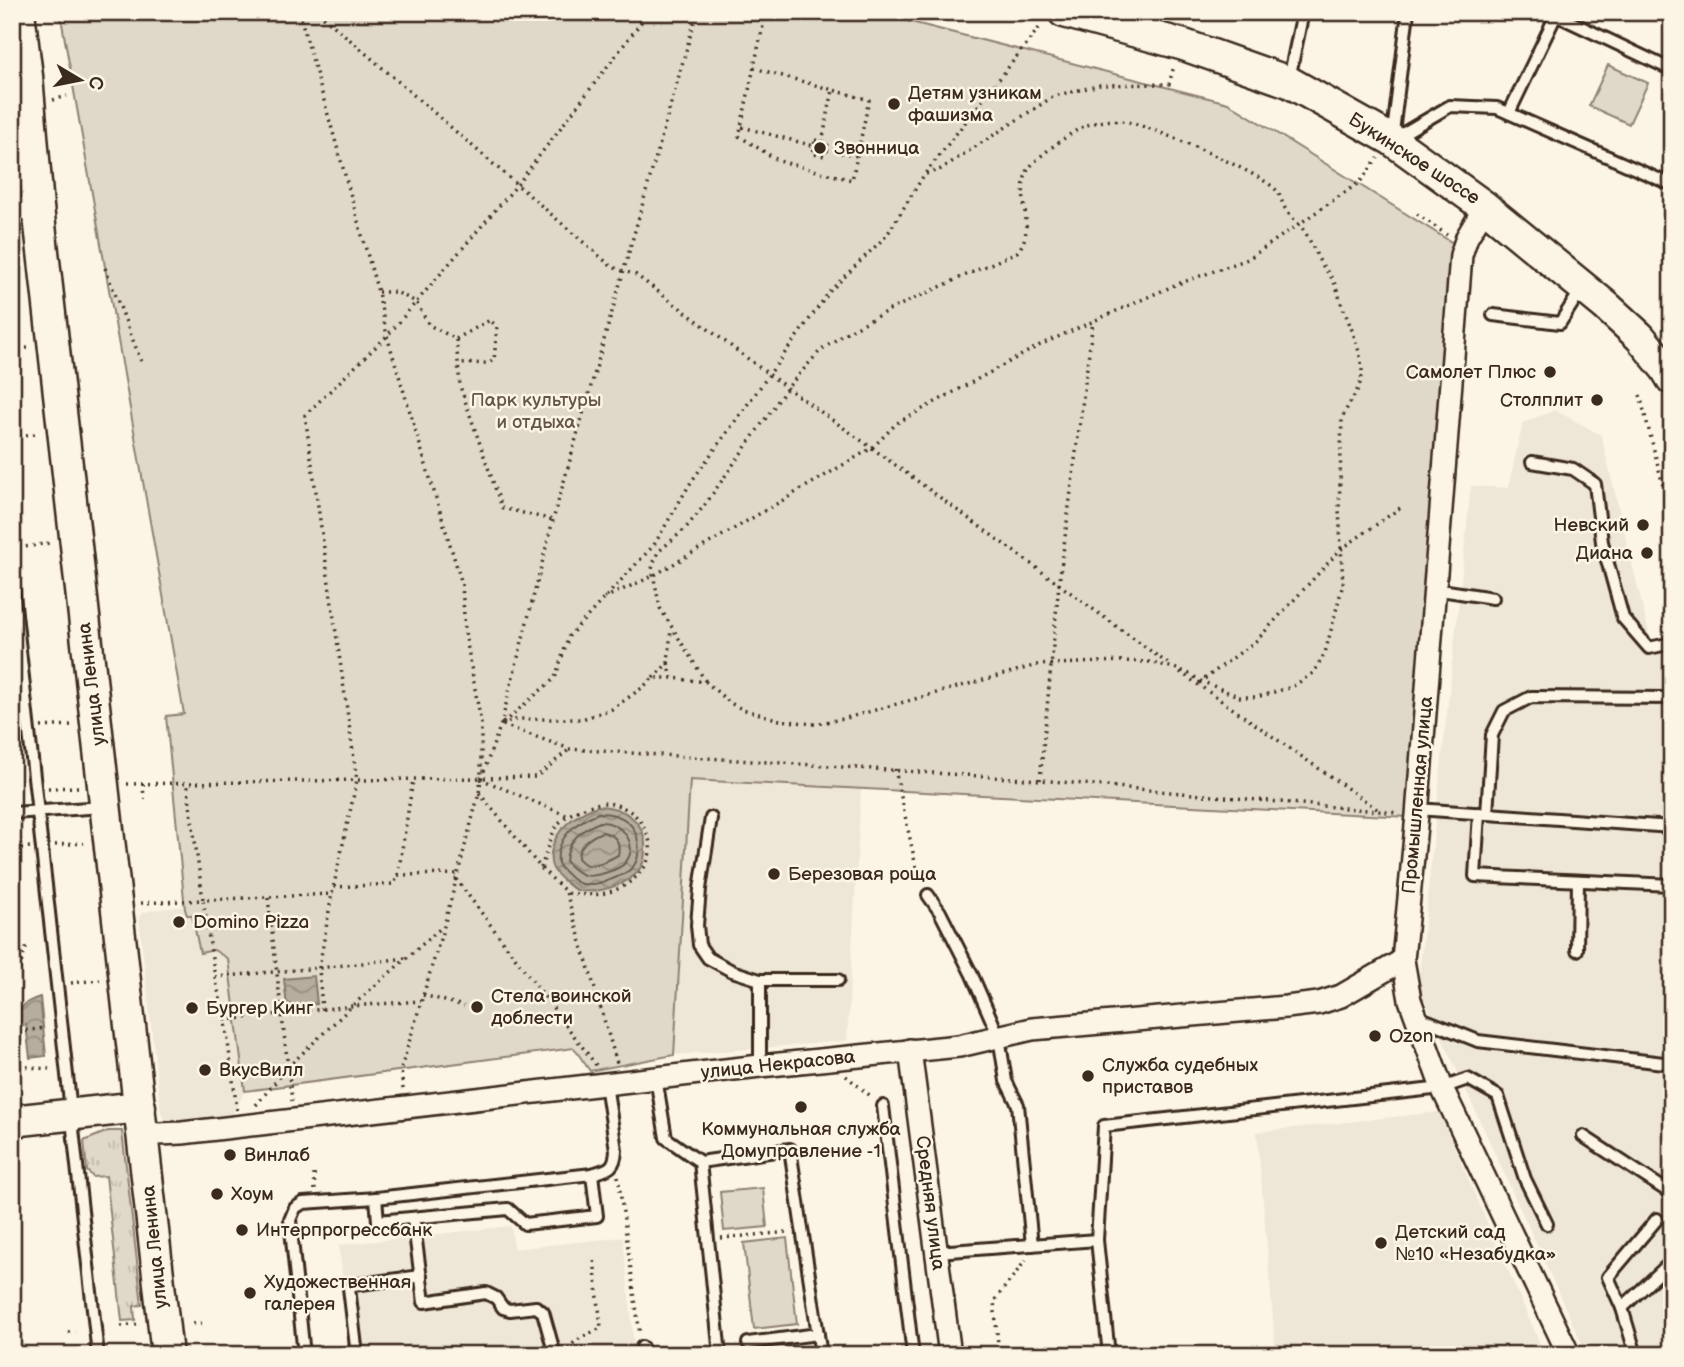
<svg xmlns="http://www.w3.org/2000/svg" width="1684" height="1367" font-family="'Balsamiq Sans',sans-serif">
<defs>
<pattern id="grass-tufts" width="24" height="20" patternUnits="userSpaceOnUse" patternTransform="scale(1.75)"><rect width="24" height="20" fill="#e0d8c8"/><path d="M3 7l-1-3M5 7V3M7 7l1-3M15 17l-1-3M17 17v-4M19 17l1-3" fill="none" stroke="#c1baab"/></pattern>
<pattern id="water-waves" width="16" height="10" patternUnits="userSpaceOnUse" patternTransform="scale(1.75)"><rect width="16" height="10" fill="#b7ad9e"/><path d="M0 5q4-4 8 0t8 0" fill="none" stroke="#968d80"/></pattern>
</defs>
<rect width="100%" height="100%" fill="#fcf5e5"/>
<filter id="ink" filterUnits="userSpaceOnUse"><feTurbulence type="fractalNoise" baseFrequency=".0143" numOctaves="2"/><feDisplacementMap in="SourceGraphic" scale="14" xChannelSelector="R" yChannelSelector="G"/><feConvolveMatrix kernelMatrix="1 2 1 2 8 2 1 2 1" color-interpolation-filters="sRGB"/></filter>
<g filter="url(#ink)">
<!-- built -->
<g fill="#eee6d6">
<path d="M1555,410l46,25 50,207 21,-5v718h-85l-169,-370 53,-499 37,2 15,-65z"/>
<path d="M690,780l171,9 -14,252 -173,14z"/>
<path d="M185,906l2,9 5,-1 22,36 14,9 17,132 -14,27 -58,8 -7,-3 -5,-10 -22,-195 3,-5 11,-3z"/>
<path d="M1439,1112l106,243h-269l-19,-223z"/>
<path d="M511,1226l3,23 109,-12 12,118h-284l-12,-110z"/>
</g>
<!-- grass -->
<path fill="url(#grass-tufts)" stroke="#8e8173" stroke-width="2" d="M108,1131h14l20,174 -8,1 1,14 -13,1 -16,-145 -13,1 -6,-6 -3,-30z"/>
<!-- park -->
<g fill="#e0d8c8" stroke="#8e8173" stroke-width="2">
<path d="M60,12h812l356,91 228,142 -48,572 -718,-37 -16,275 -84,16 -16,-23 -329,43 -17,-132 -14,-9 -14,3 -8,-38h-5l-2,-6 -19,-193 18,-2z"/>
<path d="M1608,65l40,18 -19,41 -40,-18z"/>
<path d="M763,1188l4,39 -43,4 -4,-39z"/>
<path d="M787,1238l10,86 -43,5 -10,-86z"/>
</g>
<!-- water -->
<g fill="url(#water-waves)" stroke="#85796b" stroke-width="2">
<path d="M597,806c27,0 50,16 48,44 0,7 -2,15 -6,20 -10,15 -41,23 -58,21 -8,-1 -12,-6 -18,-11 -9,-8 -14,-14 -12,-27 4,-25 24,-38 46,-47z"/>
<path d="M314,976l3,28 -30,3 -3,-28z"/>
<path d="M40,997l6,59 -16,2 -4,-33 -12,1c3,-16 9,-24 26,-29z"/>
</g>
<g fill="none" stroke-linecap="round" stroke-linejoin="round">
<!-- shore -->
<g stroke="#6d5e51" stroke-width="2">
<path d="M598,813c10,0 22,2 30,9 12,11 14,33 5,45 -7,8 -20,12 -29,15 -8,2 -14,3 -22,2 -7,-1 -12,-7 -17,-12 -7,-5 -8,-10 -7,-19 4,-21 21,-32 40,-40z"/>
<path d="M600,822c20,-1 41,22 25,41 -6,7 -32,15 -41,12 -7,-2 -13,-8 -18,-13 1,-21 15,-33 34,-40z"/>
<path d="M602,832c13,2 19,10 16,23 -8,4 -21,12 -30,10 -4,0 -8,-5 -10,-7 0,-13 12,-21 24,-26z"/>
</g>
<!-- lane casing -->
<g stroke="#3b2a1e" stroke-width="16">
<g id="lane">
<path d="M1408,12l-16,128 58,-34 47,2 175,77"/>
<path d="M1557,12l-1,3 116,55"/>
<path d="M1289,79l14,-67"/>
<path d="M1509,113l47,-98"/>
<path d="M1493,315l67,8 21,-33"/>
<path d="M1532,462l41,7 22,15 7,58 21,76 26,30 23,-5"/>
<path d="M12,578l86,777"/>
<path d="M1434,589l59,9"/>
<path d="M1417,809l255,18"/>
<path d="M12,813l92,-6"/>
<path d="M1479,813l-4,63 197,9"/>
<path d="M1487,814l5,-79 12,-24 27,-14 141,1"/>
<path d="M711,818l-11,71 -3,36 2,20 9,13 24,13 28,9h78"/>
<path d="M928,895l12,17 32,63 27,62 7,44 12,24 14,140"/>
<path d="M1577,950l1,-69"/>
<path d="M1418,1017l60,24 194,23"/>
<path d="M760,1066v-86"/>
<path d="M656,1078l10,60 34,24 90,-13 31,206"/>
<path d="M883,1106l30,249"/>
<path d="M1583,1136l89,58"/>
<path d="M700,1162l20,193"/>
<path d="M376,1198l2,23 130,-12 17,15 72,-8 -5,-42"/>
<path d="M413,1218l11,84 62,-9 10,5 7,10 7,2 26,-3 7,5 12,43"/>
<path d="M937,1252l160,-12"/>
<path d="M1622,1308l-14,-31 49,-58"/>
<path d="M748,1343l70,-9"/>
<path d="M642,1347l1,8"/>
<path d="M304,1355l-14,-135 5,-12 8,-5 73,-5 216,-24c16,-5 23,-5 24,-24l-10,-66"/>
<path d="M357,1355l-8,-67 4,-3 68,-9"/>
<path d="M1109,1355l-12,-115 7,-114 338,-38 26,-9 30,17 27,83 22,45"/>
<path d="M1636,1355l-14,-47 50,-47"/>
</g>
</g>
<!-- street casing -->
<g stroke="#3b2a1e" stroke-width="26">
<g id="street">
<path d="M1485,207l-18,30 -6,18 -44,560 -14,145 7,40 32,88 127,267"/>
<path d="M12,209l26,-2"/>
<path d="M910,1050l40,305"/>
<path d="M142,1132l16,2 24,-1 578,-67 199,-20 73,-17 254,-22 33,-4 22,-7 62,-36"/>
</g>
</g>
<!-- secondary casing -->
<g stroke="#3b2a1e" stroke-width="35">
<g id="secondary">
<path d="M19,12l8,64 11,131 129,1148"/>
<path d="M1064,12l120,33 105,37 103,58 93,67 121,99 34,31 26,32 6,10"/>
<path d="M12,1121l128,-14"/>
</g>
</g>
<!-- path -->
<g stroke="#3b2a1e" stroke-width="3.5" stroke-dasharray="2 5" stroke-linecap="butt">
<path d="M299,12l79,280 9,44 75,248 3,48 16,91v56l87,37"/>
<path d="M318,12l294,255 24,8 151,113 85,60 299,218"/>
<path d="M754,68l115,32 -17,80 -73,-19 -40,-25 27,-124"/>
<path d="M53,100l14,-4"/>
<path d="M742,127l72,19"/>
<path d="M815,140l13,3 -3,13 -12,-2z"/>
<path d="M822,142l11,-52"/>
<path d="M827,150l30,6"/>
<path d="M926,174l15,-5 113,-73 46,-11 69,-1 5,-18"/>
<path d="M1417,214l30,21"/>
<path d="M105,268l36,93"/>
<path d="M378,292h18l20,10 13,23 27,14 4,47 42,122 51,12"/>
<path d="M456,339l34,-19 7,7 -3,33 -6,3 -30,1"/>
<path d="M12,349l16,-1"/>
<path d="M1640,395l32,126"/>
<path d="M12,436l25,-2"/>
<path d="M12,549l38,-6"/>
<path d="M604,598l49,-22 219,-128 25,-25 145,-79 133,-59 73,-26 112,-77 18,-24"/>
<path d="M668,663l4,14"/>
<path d="M1180,672l197,137"/>
<path d="M653,678l15,-15 3,-33"/>
<path d="M1199,683l58,-43 83,-90 60,-42"/>
<path d="M503,723l52,-45 14,-42 85,-91 37,-63 139,-191 57,-56 37,-60 115,-147"/>
<path d="M501,724l18,-5h63l30,-10 30,-21 11,-10h19l34,4 24,21 12,6 38,11 33,4 30,-5 194,-54 84,-4 29,1 24,6 14,5 13,8 39,16h17l35,-10 21,-14 12,-20 18,-69 -4,-74 3,-91c6,-17 20,-29 20,-48 -1,-21 -12,-46 -20,-66 -3,-8 -5,-17 -9,-25 -5,-8 -11,-14 -15,-22 -4,-8 -7,-16 -12,-24 -5,-9 -14,-15 -20,-24 -4,-6 -5,-14 -9,-19 -14,-18 -131,-67 -154,-70 -16,-2 -32,1 -46,9 -13,8 -42,28 -49,40 -14,26 10,59 -11,82l-128,58 -42,22 -27,19 -33,37 -83,118 -19,23 -27,23 -4,10 -2,7 8,39 46,74"/>
<path d="M503,725l67,24 470,31 359,33"/>
<path d="M41,727l30,-2"/>
<path d="M895,769l23,107 3,7"/>
<path d="M1040,780l19,-196 34,-263"/>
<path d="M127,784l409,-7 34,-28"/>
<path d="M143,784l1,15"/>
<path d="M48,788l31,-1"/>
<path d="M479,793l62,75 25,24 51,171"/>
<path d="M55,845l29,-2"/>
<path d="M14,849l16,-2"/>
<path d="M541,868c5,-14 8,-28 15,-41 6,-10 20,-16 31,-20 14,-6 24,-5 37,1 11,5 16,12 22,23 16,32 -17,59 -46,63 -11,2 -23,0 -33,-1"/>
<path d="M398,875l15,-95"/>
<path d="M456,879l140,186"/>
<path d="M334,887l60,-3 4,-9 59,-1"/>
<path d="M268,898l24,203"/>
<path d="M141,903l62,-3 -16,-118"/>
<path d="M215,977l104,-9 87,-10"/>
<path d="M71,983l29,-3"/>
<path d="M12,989l15,-43"/>
<path d="M423,995l41,11"/>
<path d="M322,1010l-3,-42 13,-74"/>
<path d="M225,1020l127,-14 69,-5"/>
<path d="M12,1033l33,-5"/>
<path d="M12,1034l5,32 32,3"/>
<path d="M846,1076l27,22"/>
<path d="M403,1089l-2,-20 43,-143 35,-133 2,-14 20,-55 52,-204 144,-508"/>
<path d="M256,1105l32,-38 64,-61 90,-79"/>
<path d="M237,1110l-12,-90 -10,-43 -12,-77 129,-6 25,-114 -52,-365 82,-79 130,-151 132,-173"/>
<path d="M314,1174l1,16"/>
<path d="M618,1176l22,159"/>
<path d="M721,1238l69,-6"/>
<path d="M193,1324l10,-1"/>
<path d="M121,1326l19,-2"/>
<path d="M68,1332l7,-1"/>
<path d="M567,1348l15,-11 19,-9 -7,-70"/>
<path d="M999,1355l-5,-54 32,-41"/>
</g>
<!-- lane -->
<use href="#lane" stroke="#fcf5e5" stroke-width="10"/>
<!-- street -->
<use href="#street" stroke="#fcf5e5" stroke-width="21"/>
<!-- secondary -->
<use href="#secondary" stroke="#fcf5e5" stroke-width="30"/>
</g>
</g>
<!-- markers -->
<g fill="#3b2a1e" stroke="#fcf5e5" stroke-width="2.5">
<circle cx="894" cy="104" r="7"/>
<circle cx="820" cy="148" r="7"/>
<circle cx="1550" cy="372" r="7"/>
<circle cx="1597" cy="400" r="7"/>
<circle cx="1643" cy="525" r="7"/>
<circle cx="1647" cy="553" r="7"/>
<circle cx="774" cy="874" r="7"/>
<circle cx="179" cy="922" r="7"/>
<circle cx="477" cy="1007" r="7"/>
<circle cx="192" cy="1008" r="7"/>
<circle cx="1375" cy="1036" r="7"/>
<circle cx="205" cy="1070" r="7"/>
<circle cx="1088" cy="1076" r="7"/>
<circle cx="801" cy="1107" r="7"/>
<circle cx="230" cy="1155" r="7"/>
<circle cx="217" cy="1194" r="7"/>
<circle cx="242" cy="1230" r="7"/>
<circle cx="1381" cy="1243" r="7"/>
<circle cx="250" cy="1293" r="7"/>
</g>
<g text-anchor="middle" dominant-baseline="central" stroke-width="5" stroke-linejoin="round" paint-order="stroke">
<!-- poi labels -->
<g font-size="19" fill="#3b2a1e" stroke="#fcf5e5" text-anchor="start">
<text x="908" y="93">Детям узникам<tspan x="908" dy="22">фашизма</tspan></text>
<text x="834" y="148">Звонница</text>
<text x="1536" y="372" text-anchor="end">Самолет Плюс</text>
<text x="1583" y="400" text-anchor="end">Столплит</text>
<text x="1629" y="525" text-anchor="end">Невский</text>
<text x="1633" y="553" text-anchor="end">Диана</text>
<text x="788" y="874">Березовая роща</text>
<text x="193" y="922">Domino Pizza</text>
<text x="491" y="996">Стела воинской<tspan x="491" dy="22">доблести</tspan></text>
<text x="206" y="1008">Бургер Кинг</text>
<text x="1389" y="1036">Ozon</text>
<text x="1102" y="1065">Служба судебных<tspan x="1102" dy="22">приставов</tspan></text>
<text x="219" y="1070">ВкусВилл</text>
<text x="801" y="1129" text-anchor="middle">Коммунальная служба<tspan x="801" dy="22">Домуправление -1</tspan></text>
<text x="244" y="1155">Винлаб</text>
<text x="231" y="1194">Хоум</text>
<text x="256" y="1230">Интерпрогрессбанк</text>
<text x="1395" y="1232">Детский сад<tspan x="1395" dy="22">№10 «Незабудка»</tspan></text>
<text x="264" y="1282">Художественная<tspan x="264" dy="22">галерея</tspan></text>
</g>
<!-- street labels -->
<g font-size="19" fill="#3b2a1e" stroke="#fcf5e5">
<text transform="translate(1414 159) rotate(33)">Букинское шоссе</text>
<text transform="translate(92 684) rotate(-97)">улица Ленина</text>
<text transform="translate(1418 795) rotate(-85)">Промышленная улица</text>
<text transform="translate(778 1065) rotate(-6)">улица Некрасова</text>
<text transform="translate(930 1203) rotate(83)">Средняя улица</text>
<text transform="translate(155 1247) rotate(-96)">улица Ленина</text>
</g>
<!-- park labels -->
<g font-size="19" fill="#645648" stroke="#fcf5e5">
<text x="536" y="400">Парк культуры<tspan x="536" dy="22">и отдыха</tspan></text>
</g>
</g>
<!-- margin -->
<rect width="1684" height="1367" fill="none" stroke="#fcf5e5" stroke-width="42"/>
<rect x="21" y="21" width="1642" height="1325" fill="none" stroke="#3b2a1e" stroke-width="2.5" filter="url(#ink)"/>
<!-- north arrow -->
<g transform="translate(80 80) rotate(100)" stroke="#fcf5e5" stroke-width="5" paint-order="stroke">
<path d="M0-5L12 26L0 18L-12 26Z" fill="#3b2a1e"/>
<text y="-10" font-size="19" font-weight="bold" text-anchor="middle" fill="#3b2a1e">С</text>
</g>
</svg>
